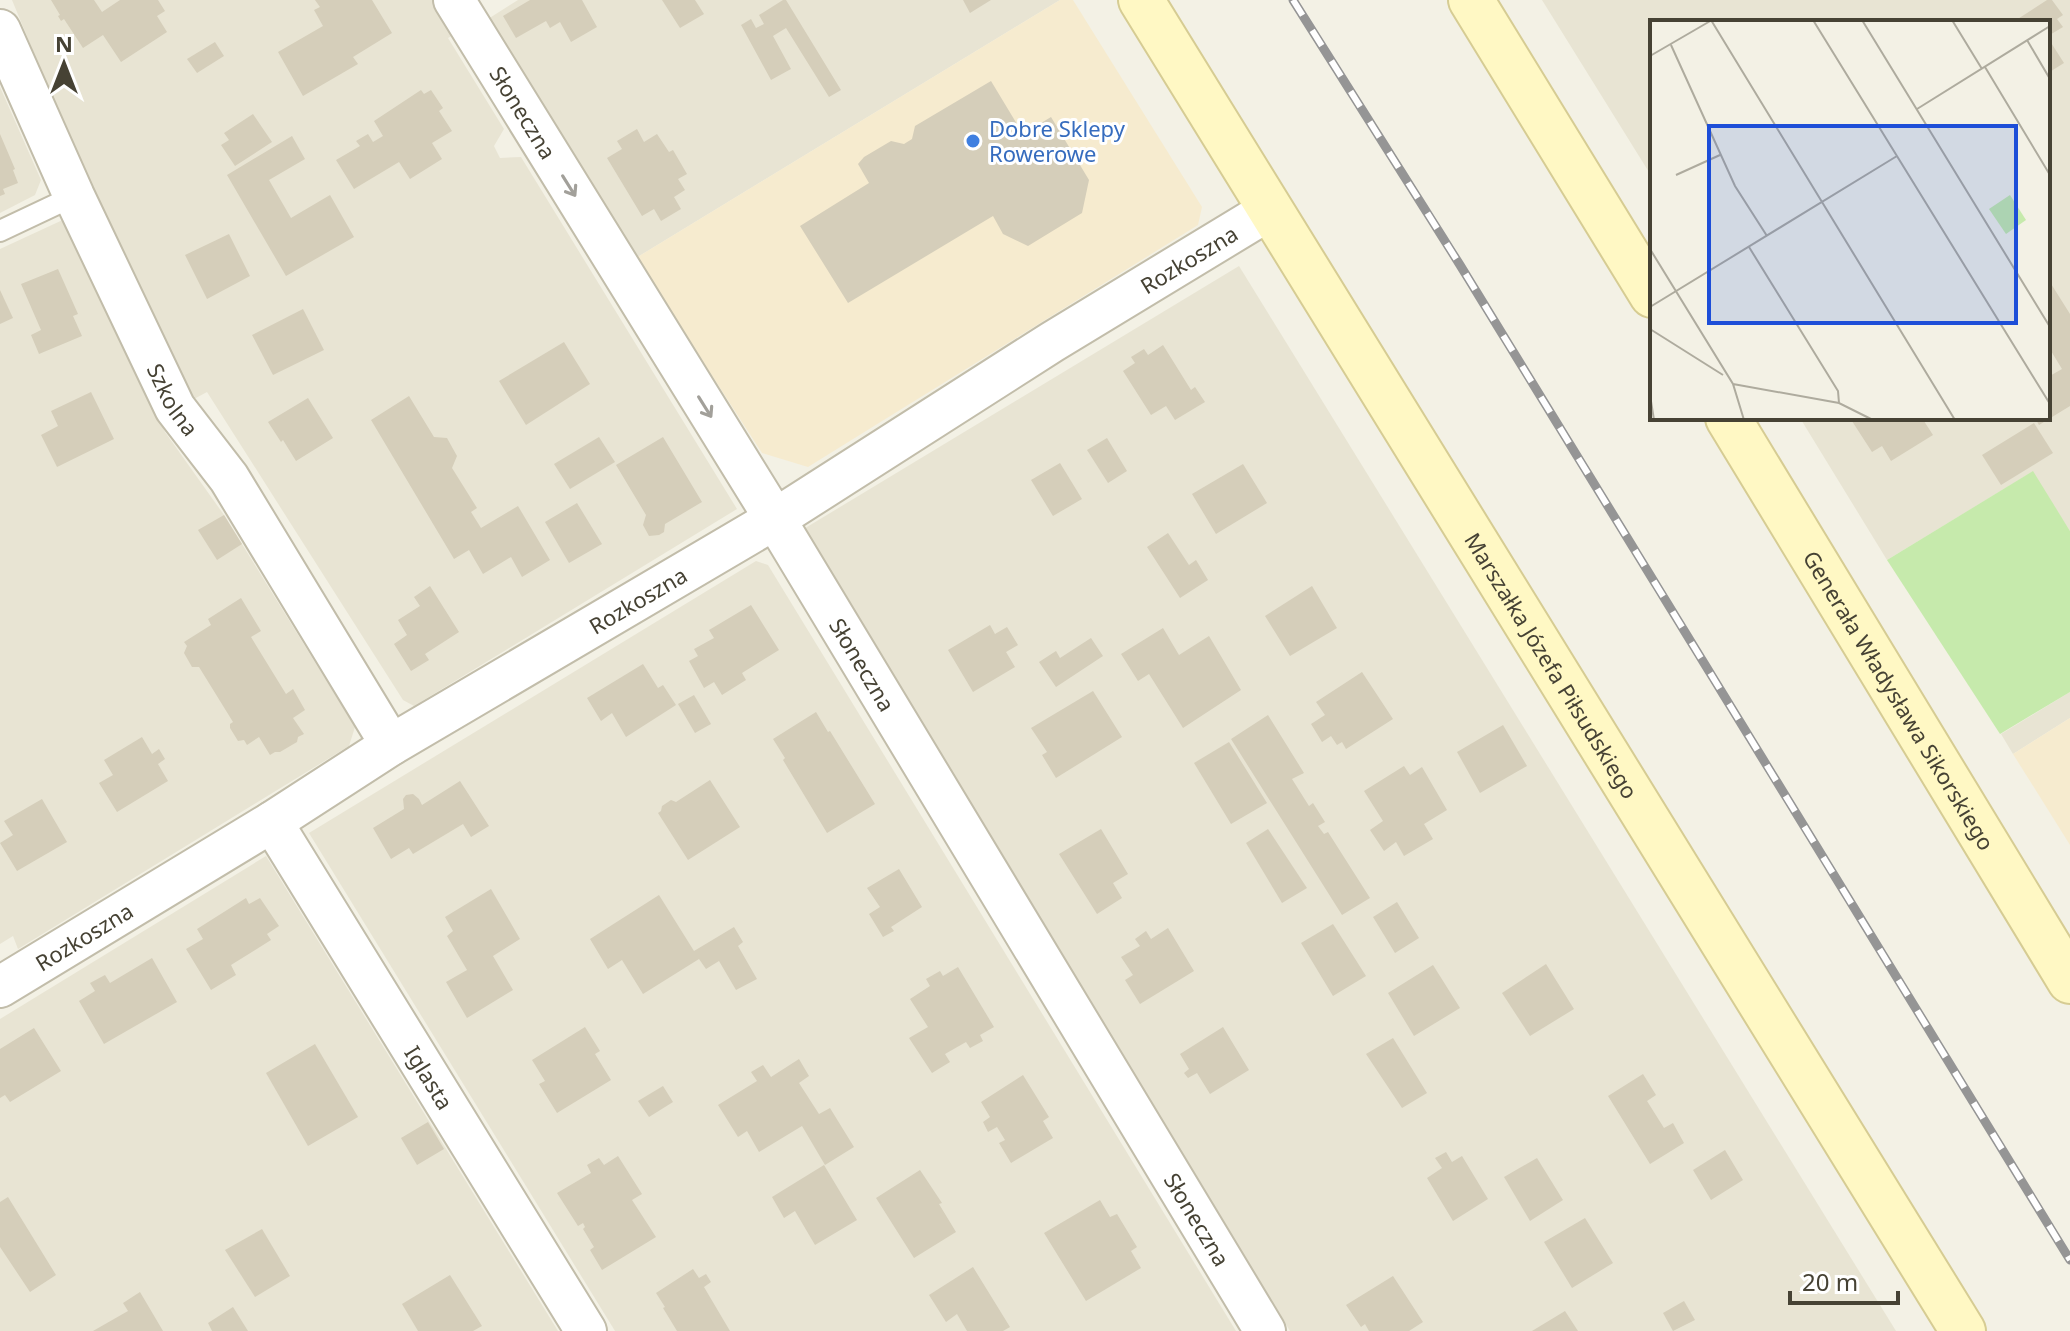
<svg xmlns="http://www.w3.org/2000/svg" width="2070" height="1331" font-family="'Noto Sans',sans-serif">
<rect width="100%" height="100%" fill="#f3f1e5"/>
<!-- residential -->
<g fill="#e8e4d3">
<path d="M12,0h424l21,33 -9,5 56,91 -10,17 6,12 21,-1 216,352 -323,197 -11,-6 -196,-308 -13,7 -75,-140z"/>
<path d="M518,0h542l-424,258 -148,-239z"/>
<path d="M1542,0h528v531l-38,-59 -145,88 -87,-142h248v-396h-396v155z"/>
<path d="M0,87l41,93 -6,15 -35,18z"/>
<path d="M67,218l98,214 59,83 131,212 -6,19 -331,203 -5,-13 -13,8v-695z"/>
<path d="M1239,266l657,1065h-606l-488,-801z"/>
<path d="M756,561l12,4 468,766h-621l-306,-498z"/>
<path d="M2070,692v26l-57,36 -12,-20z"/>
<path d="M266,856l292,475h-558v-312z"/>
</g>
<!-- commercial -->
<g fill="#f6ebcf">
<path d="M1060,0h13l129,207 -4,18 -390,242 -46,-14 -126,-195z"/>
<path d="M2070,718v127l-57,-91z"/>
</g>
<!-- green -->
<path fill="#c6eaac" d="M2033,471l37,60v161l-70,42 -113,-174z"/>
<!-- building -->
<g fill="#d5ceba">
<path d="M51,0h43l8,12 18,-12h38l7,11 -8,5 10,16 -46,30 -18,-27 -20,13 -19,-29 -3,2 -3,-5 2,-1z"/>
<path d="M315,0h57l20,33 -39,24 5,7 -55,32 -25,-44 45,-26 -9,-16 6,-3z"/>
<path d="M530,0h52l15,27 -26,15 -11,-20 -10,6 -4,-7 -30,17 -13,-22z"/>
<path d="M662,0h33l9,14 -24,14z"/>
<path d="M783,0h3l55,90 -12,7 -43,-69 -13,8 18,33 -20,11 -30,-55 10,-6 5,9 8,-4 -5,-9z"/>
<path d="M963,0h28l-21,13z"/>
<path d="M2047,0h5l11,15 -6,4 6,8 -15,9v-14h-35z"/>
<path d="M2048,38l16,25 -16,10z"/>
<path d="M215,42l9,14 -27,17 -10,-14z"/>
<path d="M991,81l32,53 28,-17 38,63 -7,33 -54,33 -25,-12 -10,-18 -145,87 -48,-77 69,-43 -11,-19 6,-7 27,-16 13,3 8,-5 3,-13z"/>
<path d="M421,90l3,4 7,-4 12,18 -4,3 13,20 -20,12 10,16 -32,20 -11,-17 -45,27 -18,-29 24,-14 -4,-5 12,-7 5,8 10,-6 -9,-15z"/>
<path d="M253,114l19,28 -37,24 -14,-21 8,-5 -5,-7z"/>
<path d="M637,129l7,13 13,-8 12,18 4,-2 14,24 -9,5 7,11 -11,7 7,12 -20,12 -7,-12 -12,7 -35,-58 15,-9 -5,-8z"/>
<path d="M0,134l15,35 -2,1 5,13 -15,6 2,5 -5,2z"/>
<path d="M292,136l13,23 -36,21 22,38 39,-23 24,42 -68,39 -59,-101z"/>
<path d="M229,234l21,42 -43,23 -22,-44z"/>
<path d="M58,269l20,45 -5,2 9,20 -43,18 -8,-19 10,-5 -20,-46z"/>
<path d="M2048,279l22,35v92l-31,19 -4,-7h13v-41l14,-8 -14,-23z"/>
<path d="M0,290l13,28 -13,6z"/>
<path d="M303,309l21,41 -51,25 -21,-40z"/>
<path d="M564,342l26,42 -64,41 -27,-44z"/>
<path d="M1163,345l28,45 4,-3 10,15 -30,18 -9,-14 -15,9 -28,-44 12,-8 -4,-6 13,-8 4,6z"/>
<path d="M91,392l23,47 -57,28 -16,-32 17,-9 -7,-15z"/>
<path d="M409,396l25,41 13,1 10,18 -5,12 25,40 -6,4 10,16 37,-22 32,54 -28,17 -11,-20 -28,17 -14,-24 -15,9 -83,-139z"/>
<path d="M308,398l25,40 -37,23 -13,-21 -2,2 -13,-20z"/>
<path d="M1850,418h72l11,17 -42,26 -9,-15 -10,6z"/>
<path d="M2034,423l19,30 -52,32 -19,-30z"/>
<path d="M599,437l16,25 -45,27 -16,-25z"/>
<path d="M663,437l39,65 -37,22 -1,8 -5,3 -10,1 -6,-11 3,-10 -30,-50z"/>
<path d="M1107,438l20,33 -19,12 -21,-33z"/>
<path d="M1060,463l22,36 -29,17 -22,-36z"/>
<path d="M1243,464l24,39 -51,31 -24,-40z"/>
<path d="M577,503l25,41 -33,19 -24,-41z"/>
<path d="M224,515l18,29 -25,16 -19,-30z"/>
<path d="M1168,533l21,32 7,-5 12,20 -28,18 -33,-51z"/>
<path d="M430,586l29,46 -34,22 4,6 -18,11 -17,-27 13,-9 -9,-15 22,-14 -6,-9z"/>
<path d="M1312,586l25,42 -47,28 -25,-40z"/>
<path d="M241,598l20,33 -10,6 35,57 7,-5 12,21 -12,8 11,16 -6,3 -1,5 -17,10h-5l-5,3 -11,-18 -12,8 -3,-5 -6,1 -8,-13v-4l3,-2 -34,-55h-7l-8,-14 3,-7 -3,-4 27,-17 -3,-6z"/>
<path d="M751,605l28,45 -37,23 4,7 -24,15 -8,-13 -10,6 -15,-27 9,-5 -4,-7 20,-11 -5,-8z"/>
<path d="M990,625l5,9 12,-7 11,18 -12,7 9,15 -42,25 -25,-42z"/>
<path d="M1163,628l16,27 30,-19 32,54 -58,38 -34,-54 -11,7 -17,-27z"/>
<path d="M1091,638l12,18 -47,31 -17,-25 17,-11 4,7z"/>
<path d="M643,664l15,24 5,-3 13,20 -50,32 -14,-24 -11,8 -14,-23z"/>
<path d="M1362,672l31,47 -47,30 -4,-7 -5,3 -6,-9 -9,6 -11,-18 14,-9 -9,-13z"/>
<path d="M1093,691l29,46 -66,41 -14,-23 5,-3 -16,-24z"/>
<path d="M694,695l17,29 -16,9 -17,-29z"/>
<path d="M816,712l12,20 2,-1 45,73 -48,29 -44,-73 2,-2 -12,-19z"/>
<path d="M1268,715l36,58 -12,6 17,27 4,-3 12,19 -7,4 6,8 4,-2 42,66 -28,17 -111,-176z"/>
<path d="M1503,725l24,41 -47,27 -23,-41z"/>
<path d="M142,737l10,17 7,-5 6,10 -7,5 10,17 -51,31 -18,-29 14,-8 -9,-15z"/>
<path d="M1229,742l38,61 -36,21 -37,-61z"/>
<path d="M1404,766l6,9 12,-8 25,43 -23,14 9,15 -29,17 -8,-14 -12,9 -14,-21 13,-9 -19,-30z"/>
<path d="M710,780l30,47 -52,33 -30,-47 3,-2 1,-5 9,-6 5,2z"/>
<path d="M460,781l29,45 -18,11 -8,-13 -50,30 -4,-6 -18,11 -18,-31 31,-19 -1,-10 3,-4 7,-1 6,5 3,6z"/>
<path d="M42,799l25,43 -50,29 -17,-28 13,-8 -9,-14z"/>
<path d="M1101,829l27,45 -15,9 9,15 -25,16 -38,-60z"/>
<path d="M1268,829l39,59 -25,15 -36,-60z"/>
<path d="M899,869l23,38 -31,20 3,4 -11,6 -14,-23 11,-7 -13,-19z"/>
<path d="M491,889l29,50 -27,17 20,34 -46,28 -21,-36 21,-12 -20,-34 6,-5 -8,-14z"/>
<path d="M659,895l35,56 40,-24 9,15 -5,4 19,33 -21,11 -17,-29 -13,8 -7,-10 -56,35 -21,-34 -14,9 -18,-30z"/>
<path d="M246,898l3,6 11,-6 19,28 -12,8 4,6 -40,25 5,10 -25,15 -25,-41 17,-10 -6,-10z"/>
<path d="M1397,902l22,36 -24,15 -22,-36z"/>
<path d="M1333,924l33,52 -33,20 -32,-53z"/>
<path d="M1168,928l26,43 -54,33 -15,-24 8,-5 -12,-18 19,-11 -5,-7 11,-8 5,8z"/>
<path d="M152,958l25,44 -73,42 -25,-43 16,-10 -5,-8 15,-8 5,8z"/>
<path d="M1546,964l28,45 -44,27 -28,-43z"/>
<path d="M1433,965l27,43 -46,28 -26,-43z"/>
<path d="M958,967l36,60 -14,8 3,6 -13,7 -4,-6 -21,12 5,8 -18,11 -23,-35 19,-11 -18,-28 20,-13 -4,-7 14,-8 3,5z"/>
<path d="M585,1027l15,24 -5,3 16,26 -54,33 -18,-29 6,-3 -13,-21z"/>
<path d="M1223,1027l26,43 -39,24 -13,-21 -9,5 -4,-5 5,-4 -9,-15z"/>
<path d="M34,1028l27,43 -51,31 -5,-7 -5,3v-49z"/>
<path d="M1393,1038l34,55 -25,15 -36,-54z"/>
<path d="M315,1044l43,73 -50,29 -42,-73z"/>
<path d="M799,1059l10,17 -10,7 20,31 11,-6 24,39 -29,18 -23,-39 -43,26 -12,-21 -9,6 -20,-32 39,-24 -6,-9 12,-7 8,12z"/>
<path d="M1643,1074l13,21 -9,6 17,27 9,-5 11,20 -34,21 -42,-68z"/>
<path d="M1023,1075l26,42 -6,4 10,17 -42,25 -12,-20 6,-3 -8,-13 -9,5 -5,-10 7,-5 -9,-15z"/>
<path d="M663,1086l10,16 -24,15 -11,-16z"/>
<path d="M428,1122l16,27 -27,16 -16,-27z"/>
<path d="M1725,1150l18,30 -32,20 -18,-30z"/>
<path d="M1446,1152l6,10 10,-6 26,43 -35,22 -26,-43 15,-10 -7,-10z"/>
<path d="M618,1156l24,38 -10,6 24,37 -54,33 -12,-20 4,-3 -11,-18 2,-2 -2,-4 -5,3 -21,-33 34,-20 -4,-8 12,-7 5,7z"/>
<path d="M1537,1158l26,42 -33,21 -26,-44z"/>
<path d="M824,1165l33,55 -42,25 -20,-34 -11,7 -12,-21z"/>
<path d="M920,1170l22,33 -3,1 17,28 -42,26 -38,-60z"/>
<path d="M8,1197l48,78 -26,17 -30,-45v-45z"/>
<path d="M1100,1200l10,17 7,-3 20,33 -6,4 10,17 -55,33 -42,-68z"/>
<path d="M1585,1218l28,45 -41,25 -28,-46z"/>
<path d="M262,1229l28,47 -35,21 -30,-47z"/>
<path d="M973,1267l37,60 -7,4h-36l-10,-17 -11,8 -17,-27z"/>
<path d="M693,1269l6,9 7,-4 5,8 -7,5 26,44h-53l-14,-23 2,-1 -9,-14z"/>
<path d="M450,1275l32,51 -9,5h-55l-16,-27z"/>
<path d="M1393,1276l30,46 -14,9h-40l-4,-7 -4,3 -15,-22z"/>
<path d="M140,1292l23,39h-70l35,-20 -5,-8z"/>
<path d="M1684,1301l11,19 -22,11 -10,-18z"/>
<path d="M233,1307l15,24h-36l-4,-8z"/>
<path d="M1565,1311l13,20h-46z"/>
</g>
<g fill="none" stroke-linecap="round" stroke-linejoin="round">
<!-- service casing -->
<g stroke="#c2bdaa" stroke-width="24">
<path id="service" d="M0,231l74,-35"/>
</g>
<!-- minor casing -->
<g stroke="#c2bdaa" stroke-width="44">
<g id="minor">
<path id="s1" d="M454,0l321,519 490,812"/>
<path id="s2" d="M0,30l74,166 101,212 54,70 162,267"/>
<path id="s3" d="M272,822l314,509"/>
<path id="s4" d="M0,987l272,-165 119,-77 384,-226 277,-177 219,-133"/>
</g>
</g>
<!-- secondary casing -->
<g stroke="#d6cc93" stroke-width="48">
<g id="secondary">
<path id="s5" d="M1141,0l822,1331"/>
<path d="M1471,0l181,295"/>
<path id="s6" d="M1728,418l342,563"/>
</g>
</g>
<!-- service -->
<use href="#service" stroke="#fff" stroke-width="20"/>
<!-- minor -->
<use href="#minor" stroke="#fff" stroke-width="40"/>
<!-- secondary -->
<use href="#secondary" stroke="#fff8c4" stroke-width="44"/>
<!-- rail casing -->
<g stroke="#959595" stroke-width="9">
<path id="rail" d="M1293,0l167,265 610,995"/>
</g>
<!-- rail -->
<use href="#rail" stroke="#fff" stroke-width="6" stroke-dasharray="18" stroke-linecap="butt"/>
</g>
<!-- one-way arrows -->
<defs><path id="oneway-shaft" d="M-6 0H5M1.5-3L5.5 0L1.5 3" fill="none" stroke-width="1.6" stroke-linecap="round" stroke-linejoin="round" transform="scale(2)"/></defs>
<g stroke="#a2a09a">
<use href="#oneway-shaft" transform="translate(569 186) rotate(58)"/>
<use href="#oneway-shaft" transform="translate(705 407) rotate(58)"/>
</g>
<!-- markers -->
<circle fill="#3f7fe0" stroke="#fff" stroke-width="3" cx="973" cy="141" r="8"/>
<g text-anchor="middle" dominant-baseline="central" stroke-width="6" stroke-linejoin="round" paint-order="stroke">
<!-- street labels -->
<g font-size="22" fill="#464234" stroke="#fff">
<text stroke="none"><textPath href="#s1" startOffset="132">Słoneczna</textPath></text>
<text stroke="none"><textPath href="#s4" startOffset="1394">Rozkoszna</textPath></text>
<text stroke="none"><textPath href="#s2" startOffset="408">Szkolna</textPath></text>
<text stroke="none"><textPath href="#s4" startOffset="746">Rozkoszna</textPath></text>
<text stroke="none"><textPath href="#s1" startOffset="780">Słoneczna</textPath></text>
<text stroke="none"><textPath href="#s5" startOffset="782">Marszałka Józefa Piłsudskiego</textPath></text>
<text stroke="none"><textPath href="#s6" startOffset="330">Generała Władysława Sikorskiego</textPath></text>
<text stroke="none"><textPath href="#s4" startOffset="98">Rozkoszna</textPath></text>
<text stroke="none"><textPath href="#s3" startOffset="300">Iglasta</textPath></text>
<text stroke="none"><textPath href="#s1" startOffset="1428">Słoneczna</textPath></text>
</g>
<!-- shop labels -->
<g font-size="22" fill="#366cbe" stroke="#fff" text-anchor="start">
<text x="989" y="128">Dobre Sklepy<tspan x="989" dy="25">Rowerowe</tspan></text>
</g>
</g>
<!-- overview -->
<g transform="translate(1650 20)">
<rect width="400" height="400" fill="#f3f1e5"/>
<path d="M360,175l16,25 -20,14 -17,-25z" fill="#c6eaac"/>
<path fill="none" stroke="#aeab9e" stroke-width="2" d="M61,0l244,400M163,0l237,384M212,0l188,307M302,0l30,49M377,20l23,39M21,25l64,141 32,50M0,36l62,-36M335,47l65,108M267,89l133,-83M26,155l44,-20M99,227l89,144 1,12M0,229l83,135 11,36M0,287l247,-151M0,309l73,46M83,364l106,19 34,17M0,375l4,25"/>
<path fill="#1d4ed8" fill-opacity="0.15" stroke="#1d4ed8" stroke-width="4" d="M59,106h307v197h-307z"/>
<rect width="400" height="400" fill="none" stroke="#464234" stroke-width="4"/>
</g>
<!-- north arrow -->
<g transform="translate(64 64)" stroke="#ffffff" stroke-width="6" paint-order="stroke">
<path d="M0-6L14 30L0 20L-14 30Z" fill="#464234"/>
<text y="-12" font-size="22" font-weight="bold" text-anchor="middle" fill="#464234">N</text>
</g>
<!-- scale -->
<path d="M1790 1291v12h108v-12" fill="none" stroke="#464234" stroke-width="4"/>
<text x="1802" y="1291" font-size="24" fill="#464234" stroke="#ffffff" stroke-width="6" paint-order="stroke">20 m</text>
</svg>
